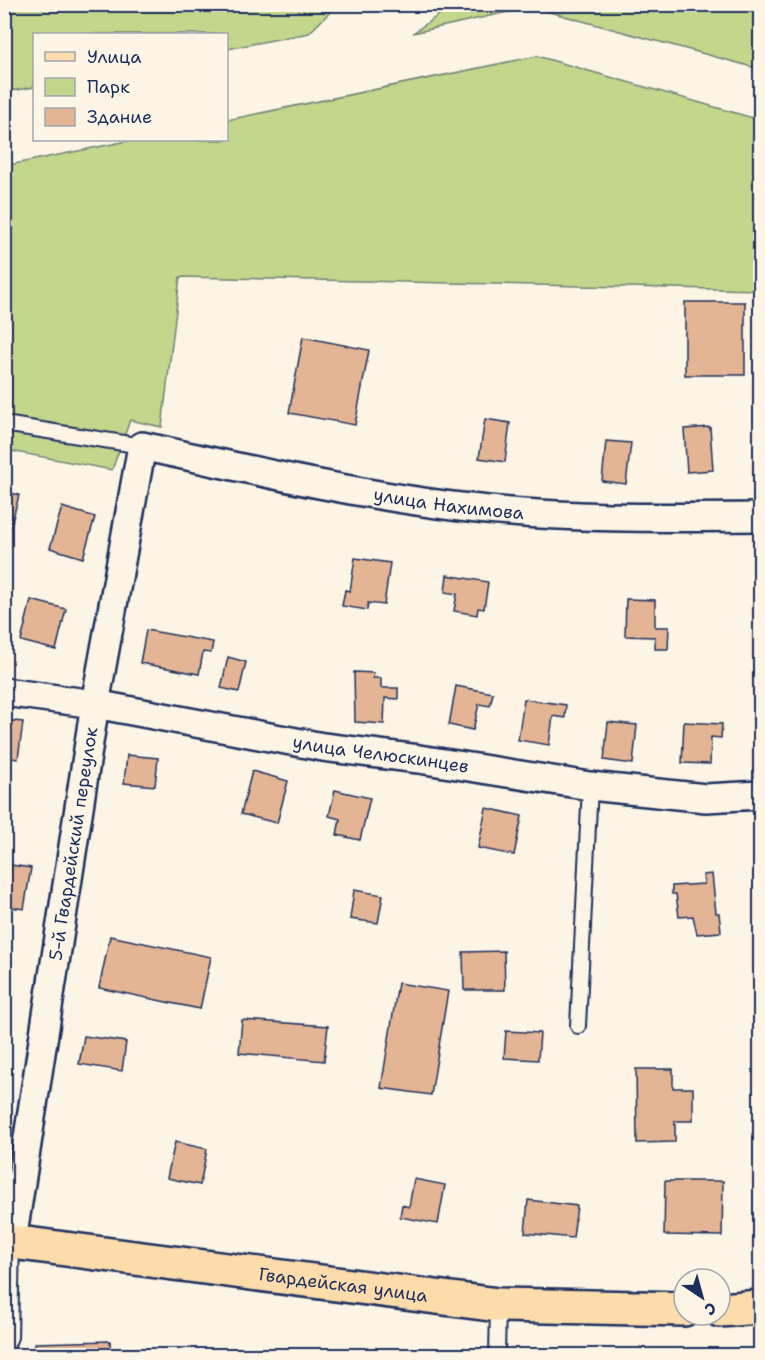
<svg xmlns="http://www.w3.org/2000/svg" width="765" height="1360" font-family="'Shantell Sans',sans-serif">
<rect width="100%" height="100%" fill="#fcf5e5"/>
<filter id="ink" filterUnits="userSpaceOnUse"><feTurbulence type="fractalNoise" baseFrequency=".0167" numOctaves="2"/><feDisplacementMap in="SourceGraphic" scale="12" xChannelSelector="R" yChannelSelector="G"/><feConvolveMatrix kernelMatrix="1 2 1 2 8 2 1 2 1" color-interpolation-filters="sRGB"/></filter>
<g filter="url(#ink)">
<!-- green -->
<g fill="#c2d68c" stroke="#6e8275" stroke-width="1.5">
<path d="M5,4h332v1l-28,28 -82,16 -1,-15h-192v53l-29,5z"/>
<path d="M453,5h307v64l-229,-62 -118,26z"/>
<path d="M537,56l223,64v170l-580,-13 -18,150 -32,-7 -18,50 -107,-20 -1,-284 128,-26h94l1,-20z"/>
</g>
<!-- building -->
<g fill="#e3b594" stroke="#1b2f5e" stroke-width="1.5">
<rect x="685" y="302" width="60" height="73"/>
<path d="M303,337l66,13 -14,75 -66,-12z"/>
<path d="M485,419l25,4 -5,39 -26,-4z"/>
<path d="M710,427l3,43 -26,2 -3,-43z"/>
<path d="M606,441l25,2 -5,41 -24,-3z"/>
<path d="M4,491l15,4 -11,42 -4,-1z"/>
<path d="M62,507l33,10 -12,41 -33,-10z"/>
<path d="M355,558l35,5 -6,42 -16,-2 -1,7 -25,-4 3,-16 5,1z"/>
<path d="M447,575l41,7 -4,27 -6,-1 -1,7 -23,-4 3,-17 -12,-2z"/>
<path d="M626,599l29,1v27h14l-1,22h-13v-12l-30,-1z"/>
<path d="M31,600l35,9 -10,41 -35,-9z"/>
<path d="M146,630l67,12 -2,11 -8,-1 -4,22 -59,-11z"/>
<path d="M228,657l18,5 -7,30 -18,-4z"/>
<path d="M354,672l20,1 -1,5h8v10h17v11l-13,-1 -1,26 -29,-2z"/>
<path d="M456,686l37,7 -3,13 -11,-2 -6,26 -24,-5z"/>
<path d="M524,699l42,6 -1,13 -12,-2 -4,29 -31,-5z"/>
<path d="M4,720l19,2 -5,37 -14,-2z"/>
<path d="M608,722l29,3 -4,39 -29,-4z"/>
<path d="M684,722l38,2 -1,14 -10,-1 -1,27 -28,-1z"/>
<path d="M127,755l31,3 -3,28 -31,-3z"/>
<path d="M252,771l36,10 -11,42 -36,-9z"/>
<path d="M335,790l35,8 -10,42 -23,-5 3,-16 -11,-3z"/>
<path d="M486,808l36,8 -8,39 -36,-7z"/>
<path d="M4,864l27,4 -7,41 -20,-3z"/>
<path d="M712,874l4,39h3l2,19 -24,2 -4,-18 -14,1 -3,-23h-4v-8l32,-2 -1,-9z"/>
<path d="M354,890l29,5 -5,28 -28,-4z"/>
<path d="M110,936l101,21 -11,52 -101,-21z"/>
<path d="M504,951l1,39h-41l-1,-38z"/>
<path d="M398,983l50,8 -17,104 -50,-7z"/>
<path d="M242,1020l86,6 -4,35 -85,-8z"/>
<path d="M506,1031l34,2 -2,27 -34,-2z"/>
<path d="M84,1036l42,6 -4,29 -43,-7z"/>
<path d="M636,1069h37v19h20v33h-18v21l-38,1z"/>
<path d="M175,1142l32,7 -7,36 -33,-7z"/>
<path d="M414,1179l31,6 -7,39 -38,-7 2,-12 7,2z"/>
<path d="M665,1181h58l-1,55 -58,-1z"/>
<path d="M528,1200l49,6 -4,32 -48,-5z"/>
<path d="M110,1341l1,15h-75l-1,-13z"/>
</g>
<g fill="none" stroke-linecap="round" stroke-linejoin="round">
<!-- lane casing -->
<g stroke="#1b2f5e" stroke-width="18">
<g id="lane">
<path d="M4,424l138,22"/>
<path d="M578,1026l12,-240"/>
<path d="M4,1352l6,-15 2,-96"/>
<path d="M497,1356l1,-51"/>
</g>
</g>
<!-- street casing -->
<g stroke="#1b2f5e" stroke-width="32">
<g id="street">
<path id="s1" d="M4,692l91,12 228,43 96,12 171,27 116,12 54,-3"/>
<path id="s2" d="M12,1241l83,-537 47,-258c105,23 211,48 318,61 99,12 200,11 300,10"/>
</g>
</g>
<!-- primary casing -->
<g stroke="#1b2f5e" stroke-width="38">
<g id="primary">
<path id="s3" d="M4,1241l494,64 186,4"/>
<path d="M720,1310l40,-3"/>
</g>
</g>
<!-- lane -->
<use href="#lane" stroke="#fcf5e5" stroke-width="14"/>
<!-- street -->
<use href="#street" stroke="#fcf5e5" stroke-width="27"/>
<!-- primary -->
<use href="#primary" stroke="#fddcac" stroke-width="33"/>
</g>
</g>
<g text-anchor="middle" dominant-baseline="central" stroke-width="4.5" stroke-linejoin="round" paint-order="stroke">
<!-- street labels -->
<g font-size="18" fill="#1b2f5e" stroke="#fcf5e5">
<text stroke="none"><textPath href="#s2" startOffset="1118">улица Нахимова</textPath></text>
<text stroke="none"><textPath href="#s1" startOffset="382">улица Челюскинцев</textPath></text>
<text stroke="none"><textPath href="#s2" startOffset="402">5-й Гвардейский переулок</textPath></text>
<text stroke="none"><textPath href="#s3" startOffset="342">Гвардейская улица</textPath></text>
</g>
</g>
<!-- margin -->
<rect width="765" height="1360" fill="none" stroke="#fcf5e5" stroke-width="24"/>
<rect x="12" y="12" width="741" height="1336" fill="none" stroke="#1b2f5e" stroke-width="2" filter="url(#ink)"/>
<!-- legend -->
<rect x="33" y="33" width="195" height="108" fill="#fcf5e5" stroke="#a2a6af" stroke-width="1.5"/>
<rect x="45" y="52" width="30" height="9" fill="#fddcac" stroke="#a2a6af" stroke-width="1.5"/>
<text x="87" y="63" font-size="18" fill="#1b2f5e">Улица</text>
<rect x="45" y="78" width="30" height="18" fill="#c2d68c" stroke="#a2a6af" stroke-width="1.5"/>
<text x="87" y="93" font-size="18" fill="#1b2f5e">Парк</text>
<rect x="45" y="108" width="30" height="18" fill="#e3b594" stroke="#a2a6af" stroke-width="1.5"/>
<text x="87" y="123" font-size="18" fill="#1b2f5e">Здание</text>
<!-- north arrow -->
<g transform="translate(702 1297) rotate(144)"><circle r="28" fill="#fcf5e5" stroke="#a2a6af" stroke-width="1.5"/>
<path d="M0-4.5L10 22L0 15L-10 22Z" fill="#1b2f5e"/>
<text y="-9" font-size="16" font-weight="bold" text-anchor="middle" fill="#1b2f5e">С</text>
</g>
</svg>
